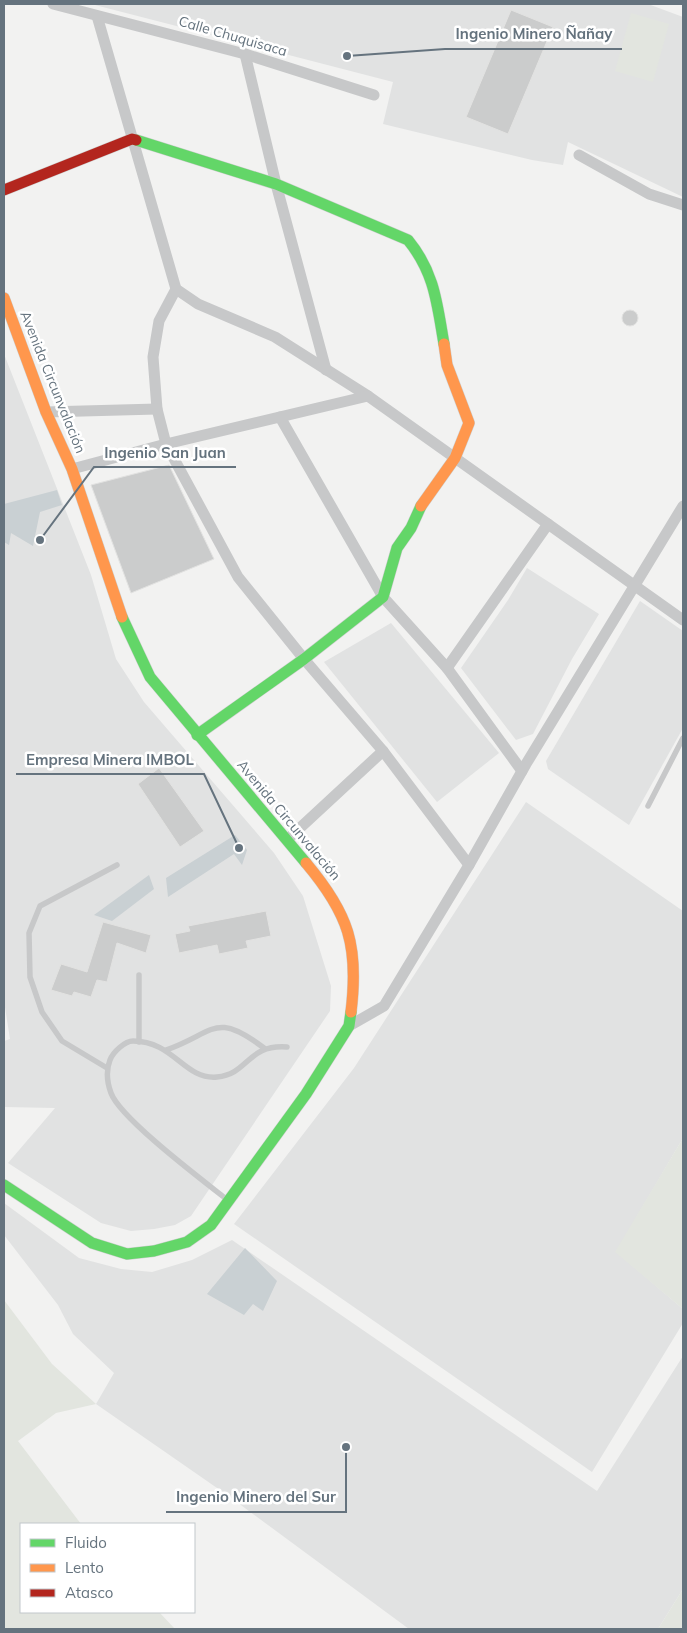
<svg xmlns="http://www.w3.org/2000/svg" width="687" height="1633" font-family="Mulish,sans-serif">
<rect width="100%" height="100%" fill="#f2f2f1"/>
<!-- built -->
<g fill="#e1e2e2">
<path d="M91,4h557l35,13v180l-115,-55 -5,23 -31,-5 -149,-36 10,-42z"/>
<path d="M4,354l87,221 25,84 28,43 130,151 29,43 28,90 -1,25 -139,205 -16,9 -21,4 -23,2 -30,-8 -93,-60 47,-55 -51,-1v-66l6,-2 -6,-38z"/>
<path d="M527,568l72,46 -27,45 -39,75 -17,6 -55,-72 47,-68z"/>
<path d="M640,601l43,30v97l-54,97 -81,-56 -2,-8z"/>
<path d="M391,623l108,130 -62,49 -113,-140z"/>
<path d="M526,802l157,109v227l-67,114 67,57v14l-91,149 -358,-248 120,-156z"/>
<path d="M4,1203l75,55 42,11 31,3 40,-12 40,-20 365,251 86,-135v233l-25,40h-249l-179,-132 -134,-93 18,-31 -41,-39 -15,-29 -54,-70z"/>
</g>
<!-- green -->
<g fill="#e2e5df">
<path d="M631,13l38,11 -16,58 -38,-11z"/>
<path d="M683,1138v171l-68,-57z"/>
<path d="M4,1300l48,64 44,40 -40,9 -38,28 63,83h-60v88h138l16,17h-171z"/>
<path d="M683,1589v40h-25z"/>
</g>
<!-- water -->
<g fill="#c9d0d3">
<path d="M57,490l5,15 -22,7 -7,34 -22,-13 -2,12 -5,-3v-38z"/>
<path d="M235,835l12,15 -5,15 -8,-11 -66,43 -2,-19z"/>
<path d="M149,875l5,14 -42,32 -18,-6z"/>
<path d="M245,1248l32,33 -14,30 -10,-7 -9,11 -37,-21z"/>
</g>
<!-- building -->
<g fill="#cbcccc" stroke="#e2e2e1">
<path d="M511,10l42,17 -45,107 -42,-17z"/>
<circle cx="630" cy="318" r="8"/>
<path d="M169,465l45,94 -83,34 -40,-108z"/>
<path d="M159,768l45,63 -24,16 -42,-63z"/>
<path d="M266,911l5,25 -25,5 2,7 -29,6 -2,-9 -38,8 -4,-19 15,-3 -2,-5z"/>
<path d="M103,922l48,13 -5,18 -29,-10 -10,39 -10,-2 -6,17 -17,-5 -2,4 -21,-6 10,-26 26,8z"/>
</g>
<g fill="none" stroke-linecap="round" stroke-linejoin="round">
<!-- fast casing -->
<g stroke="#cecfcf" stroke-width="12">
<g id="fast">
<path d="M136,140l140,44 132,56c27,33 29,64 36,104"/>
<path d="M122,617l28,60 156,186"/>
<path d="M197,735l107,-76 79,-62 14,-49 14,-20 10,-22"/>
<path d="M4,1185l88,58 35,11 27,-3 33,-9 24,-17 95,-131 43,-68 2,-14"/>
</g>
</g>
<!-- slow casing -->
<g stroke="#cecfcf" stroke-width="12">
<g id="slow">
<path d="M4,298l42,114 26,57 50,148"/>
<path d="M421,506l34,-48 14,-35 -22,-58 -3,-21"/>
<path d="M306,863c43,51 53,83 45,149"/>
</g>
</g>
<!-- jam casing -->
<g stroke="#cecfcf" stroke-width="12">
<path id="jam" d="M4,190l128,-51 4,1"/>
</g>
<!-- lane -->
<g stroke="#c7c8c9" stroke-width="5.5">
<path d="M648,806l35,-68"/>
<path d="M139,975v67"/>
<path d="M166,1050c49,-17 48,-40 98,-2"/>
<path d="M107,1068l-45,-27 -20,-29 -12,-35 -1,-44 11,-27 77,-41"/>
<path d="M225,1198c-24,-19 -105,-80 -114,-105 -4,-11 -5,-23 -1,-33 3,-8 15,-19 23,-19 41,0 51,39 84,36 32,-3 30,-33 70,-30"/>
</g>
<!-- street -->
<g stroke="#c7c8c9" stroke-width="11">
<path d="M53,4l192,50 129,41"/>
<path d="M97,16l79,273 22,15 77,33 93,59 315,224"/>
<path d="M245,54l31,130 50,186"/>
<path d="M579,155l70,39 34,11"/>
<path d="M176,289l-17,32 -6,36 4,52 9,35 72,133 66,82 79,92 86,114"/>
<path d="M46,412l111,-3"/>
<path d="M280,417l103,180 64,71 75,103"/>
<path d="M72,469l94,-25 202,-48"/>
<path d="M447,668l101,-144"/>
<path d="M288,839l95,-88"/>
<path d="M349,1026l35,-20 85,-141 57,-101 157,-258"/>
</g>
<!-- fast -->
<use href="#fast" stroke="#63d668" stroke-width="11"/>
<!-- slow -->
<use href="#slow" stroke="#ff974d" stroke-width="11"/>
<!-- jam -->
<use href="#jam" stroke="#b3261e" stroke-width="11"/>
</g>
<g text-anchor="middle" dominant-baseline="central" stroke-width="5" stroke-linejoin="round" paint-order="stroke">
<!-- street labels -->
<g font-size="14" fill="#65737e" stroke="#fff">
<text transform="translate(233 36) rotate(16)">Calle Chuquisaca</text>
<text transform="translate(53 382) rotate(68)">Avenida Circunvalación</text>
<text transform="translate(289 820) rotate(50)">Avenida Circunvalación</text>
</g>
</g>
<!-- callouts -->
<path fill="none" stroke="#65737e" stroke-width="2" d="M347 56L445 49H622M40 540L94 467H236M239 848L204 774H16M346 1447L346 1512H166"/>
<g fill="#65737e" stroke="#fff" stroke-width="2">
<circle cx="347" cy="56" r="5"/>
<circle cx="40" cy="540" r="5"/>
<circle cx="239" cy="848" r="5"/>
<circle cx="346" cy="1447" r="5"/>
</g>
<g font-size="15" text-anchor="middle" font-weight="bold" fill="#65737e" stroke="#fff" stroke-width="5" stroke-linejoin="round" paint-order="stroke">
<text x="534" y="39">Ingenio Minero Ñañay</text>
<text x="165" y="458">Ingenio San Juan</text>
<text x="110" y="765">Empresa Minera IMBOL</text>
<text x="256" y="1502">Ingenio Minero del Sur</text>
</g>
<!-- border -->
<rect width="687" height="1633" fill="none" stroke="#65737e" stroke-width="10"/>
<!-- legend -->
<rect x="20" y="1523" width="175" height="90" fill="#ffffff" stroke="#c1c7cb"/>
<rect x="30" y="1539" width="25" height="8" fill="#63d668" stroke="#c1c7cb"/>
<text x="65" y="1548" font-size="15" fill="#65737e">Fluido</text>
<rect x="30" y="1564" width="25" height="8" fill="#ff974d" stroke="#c1c7cb"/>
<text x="65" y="1573" font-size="15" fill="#65737e">Lento</text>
<rect x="30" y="1589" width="25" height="8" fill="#b3261e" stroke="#c1c7cb"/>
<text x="65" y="1598" font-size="15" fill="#65737e">Atasco</text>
</svg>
